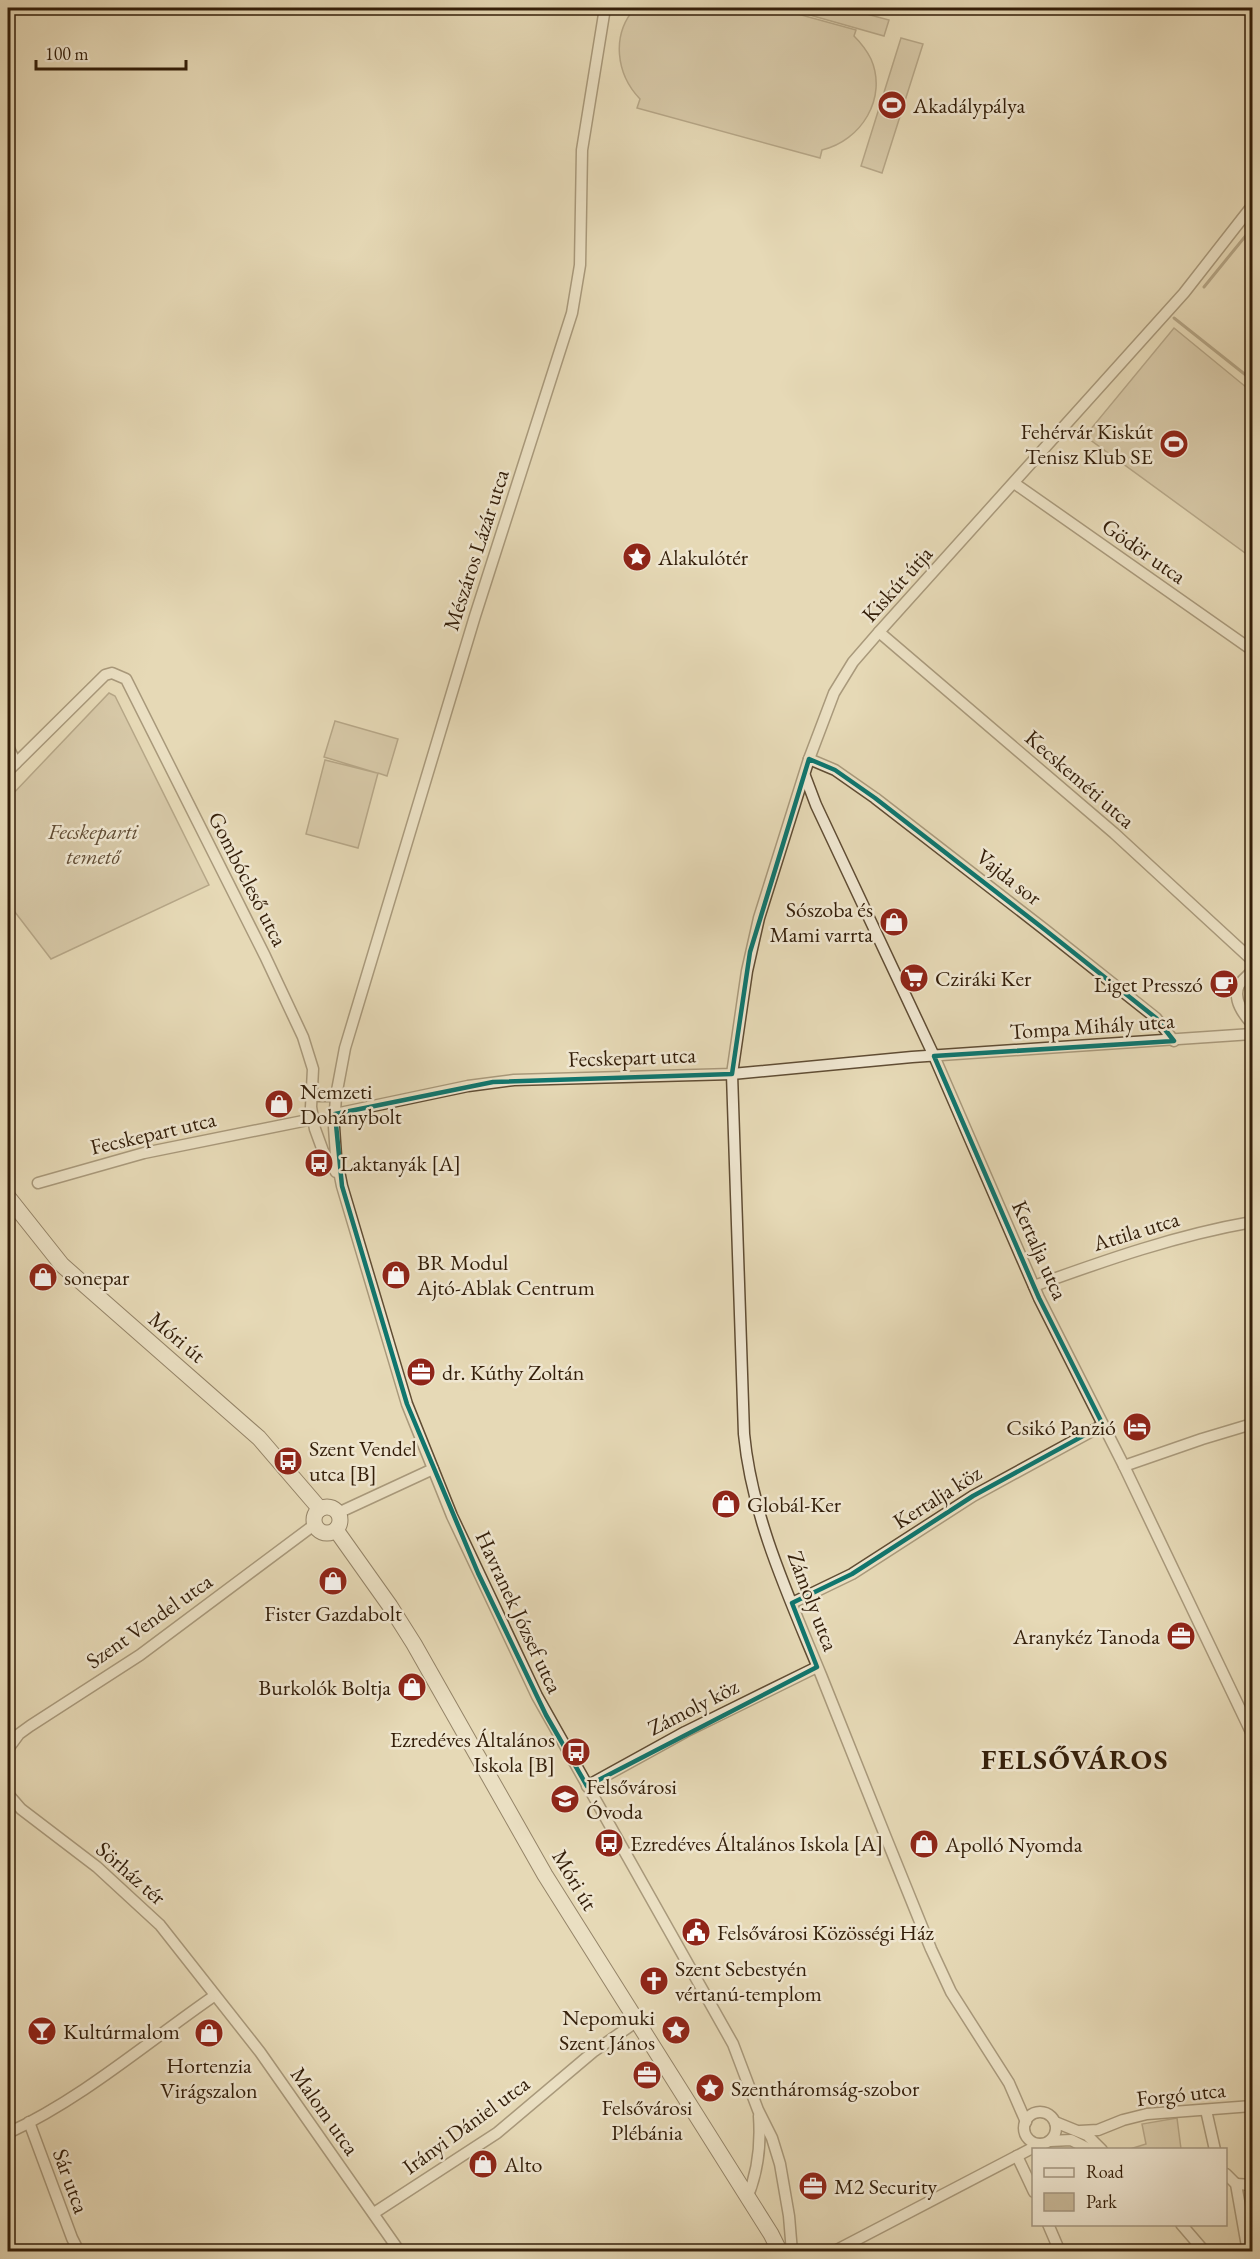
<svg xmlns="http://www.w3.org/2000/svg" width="1260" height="2259" font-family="'EB Garamond',serif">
<rect width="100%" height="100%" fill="#e6d9b6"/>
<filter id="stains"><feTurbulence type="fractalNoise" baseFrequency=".00333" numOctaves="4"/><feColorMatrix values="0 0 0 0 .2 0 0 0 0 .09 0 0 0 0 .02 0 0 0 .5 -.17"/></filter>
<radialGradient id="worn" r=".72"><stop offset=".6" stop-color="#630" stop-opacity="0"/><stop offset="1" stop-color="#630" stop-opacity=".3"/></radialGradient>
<!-- green -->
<g fill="#c8b999" stroke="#7e6c51" stroke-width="1.5">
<path d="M635,8h141l80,22 -2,6c7,7 13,15 17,23 17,39 -10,82 -49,91l-2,8 -183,-50 3,-9c-24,-25 -29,-64 -5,-91z"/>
<path d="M785,8h59l45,12 -5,16z"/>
<path d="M901,38l22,6 -41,129 -21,-7z"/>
<path d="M1174,328l78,64v166l-167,-122z"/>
<path d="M109,693l6,3 94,189 -158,74 -43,-56v-104z"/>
<path d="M335,721l63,18 -11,37 -9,-3 -20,75 -52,-14 19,-74 52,13 -53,-16z"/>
<path d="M1177,2118l4,31h-51l16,-5 -4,-20z"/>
</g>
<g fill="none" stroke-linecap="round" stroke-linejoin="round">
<!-- stream -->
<g stroke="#7a684d" stroke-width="3">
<path d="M1204,287l48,-59"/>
<path d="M1174,318l78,62"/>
</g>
<!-- street casing -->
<g stroke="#604d34" stroke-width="13">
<g id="street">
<path d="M605,8l-23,142 -2,115 -8,48 -97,303 -130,432 -9,48 -2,31 2,29 6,30 65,218 45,112 85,180 196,348 25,66 14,28 8,26 9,52 3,36"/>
<path d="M1014,483l238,167"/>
<path d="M879,632l235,201 138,127"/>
<path d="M8,747l8,16"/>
<path d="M809,759l26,11 40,28 169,131 112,89 18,23"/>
<path d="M8,771l97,-96 7,-2 14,6 139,277 38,81 10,32 -2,38 4,22 8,22 13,21"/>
<path d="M805,776l11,29 118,251 105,242 85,168 128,268"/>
<path d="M1252,971c-3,4 -10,9 -13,14 -7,15 5,30 13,39"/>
<path d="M312,1096h24"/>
<path d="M335,1114l133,-28 46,-6 218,-6 180,-17 340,-23"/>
<path d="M38,1183l106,-30 169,-34"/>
<path d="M1034,1286c72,-26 143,-51 218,-64"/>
<path d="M1124,1466l78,-27 50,-15"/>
<path d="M338,1513l95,-44"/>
<path d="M792,1603l60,-29 121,-78 130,-71"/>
<path d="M8,1749l11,-15 11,-8 110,-71 174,-130"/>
<path d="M587,1786l98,-54 132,-65"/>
<path d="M8,1794l13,15 76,58 63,58 100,127 140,200"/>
<path d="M1206,2110l9,40"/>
<circle cx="1040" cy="2128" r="16"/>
<path d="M29,2122l43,116 7,14"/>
<path d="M1026,2122l-17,-39 -58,-91 -20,-43c-37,-91 -74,-183 -110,-274 -32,-78 -69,-157 -77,-241l-12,-360 15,-103 12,-53 50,-159 25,-66 19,-31 26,-30 305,-339 68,-87"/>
<path d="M1055,2122l32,13 15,15"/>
<path d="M1080,2131l18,-1 25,-10 24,-6 105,-8"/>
<path d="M8,2133c75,-35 138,-90 206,-137"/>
<path d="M1050,2141l21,-1 20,10"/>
<path d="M1017,2156l17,36"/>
<path d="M1226,2174l10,10 12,68"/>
<path d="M1236,2184l16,1"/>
<path d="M747,2198c11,-26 14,-54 12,-82"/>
<path d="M374,2213l123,-80 96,-81 43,-30"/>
<path d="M1048,2224l12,28"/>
<path d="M1181,2224l24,28"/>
<path d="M833,2252l207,-108"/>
</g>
</g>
<!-- secondary casing -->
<g stroke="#331e09" stroke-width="17">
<g id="secondary">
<path d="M8,1197l54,68 197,173 61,71"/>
<circle cx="327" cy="1520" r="13"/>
<path d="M336,1530l54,76 24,38 131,231 226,359 9,18"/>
</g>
</g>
<!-- street -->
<use href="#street" stroke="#efe6d0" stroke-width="10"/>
<!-- secondary -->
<use href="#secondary" stroke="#efe6d0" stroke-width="15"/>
</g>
<!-- marked area -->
<path d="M0 0H1260V2259H0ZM809,759l26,11 40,28 169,131 112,89 18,23 -240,15 105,242 64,127 -130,71 -121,78 -60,29 25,64 -230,119 -41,-71 -68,-142 -71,-169 -65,-218 -7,-72 158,-32 239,-8 18,-122z" fill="#e6d9b6" fill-opacity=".55" fill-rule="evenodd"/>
<path fill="none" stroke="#0f766e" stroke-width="4.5" stroke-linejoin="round" d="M809,759l26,11 40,28 169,131 112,89 18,23 -240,15 105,242 64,127 -130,71 -121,78 -60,29 25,64 -230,119 -41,-71 -68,-142 -71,-169 -65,-218 -7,-72 158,-32 239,-8 18,-122z"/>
<!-- icons -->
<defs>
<g id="stadium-disc" transform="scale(1.5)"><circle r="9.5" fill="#8f2418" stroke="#efe6d0"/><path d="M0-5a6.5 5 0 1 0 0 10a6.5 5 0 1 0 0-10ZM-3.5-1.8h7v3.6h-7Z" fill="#fff"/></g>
<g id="sight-disc" transform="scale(1.5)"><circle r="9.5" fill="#8f2418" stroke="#efe6d0"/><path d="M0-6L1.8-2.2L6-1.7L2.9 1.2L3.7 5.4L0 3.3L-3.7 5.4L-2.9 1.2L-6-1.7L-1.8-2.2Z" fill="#fff"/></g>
<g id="shop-disc" transform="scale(1.5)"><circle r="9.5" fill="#8f2418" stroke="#efe6d0"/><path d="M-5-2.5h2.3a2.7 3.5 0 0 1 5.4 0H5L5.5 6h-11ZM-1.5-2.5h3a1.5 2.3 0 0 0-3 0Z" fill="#fff"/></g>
<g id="supermarket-disc" transform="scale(1.5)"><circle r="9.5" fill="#8f2418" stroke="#efe6d0"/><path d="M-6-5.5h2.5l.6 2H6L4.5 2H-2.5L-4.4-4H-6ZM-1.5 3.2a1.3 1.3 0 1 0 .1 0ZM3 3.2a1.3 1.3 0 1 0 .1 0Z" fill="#fff"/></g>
<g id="cafe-disc" transform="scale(1.5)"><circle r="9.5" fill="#8f2418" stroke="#efe6d0"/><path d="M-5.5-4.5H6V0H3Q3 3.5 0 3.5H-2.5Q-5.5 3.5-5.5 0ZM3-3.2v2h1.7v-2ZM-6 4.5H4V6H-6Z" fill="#fff"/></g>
<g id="bus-disc" transform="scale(1.5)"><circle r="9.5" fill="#8f2418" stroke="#efe6d0"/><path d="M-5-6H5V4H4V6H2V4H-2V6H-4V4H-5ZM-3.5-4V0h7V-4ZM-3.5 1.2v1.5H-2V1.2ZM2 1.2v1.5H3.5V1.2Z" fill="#fff"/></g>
<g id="office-disc" transform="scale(1.5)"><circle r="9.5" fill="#8f2418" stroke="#efe6d0"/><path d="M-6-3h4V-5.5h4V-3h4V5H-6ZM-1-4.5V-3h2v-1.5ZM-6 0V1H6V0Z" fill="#fff"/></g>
<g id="hotel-disc" transform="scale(1.5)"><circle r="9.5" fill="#8f2418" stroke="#efe6d0"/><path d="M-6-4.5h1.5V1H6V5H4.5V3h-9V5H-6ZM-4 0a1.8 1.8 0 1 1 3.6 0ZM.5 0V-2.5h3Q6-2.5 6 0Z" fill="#fff"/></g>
<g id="school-disc" transform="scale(1.5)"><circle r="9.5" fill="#8f2418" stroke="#efe6d0"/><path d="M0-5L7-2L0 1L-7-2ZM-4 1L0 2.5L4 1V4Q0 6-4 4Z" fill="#fff"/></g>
<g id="civic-disc" transform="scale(1.5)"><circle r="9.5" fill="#8f2418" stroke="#efe6d0"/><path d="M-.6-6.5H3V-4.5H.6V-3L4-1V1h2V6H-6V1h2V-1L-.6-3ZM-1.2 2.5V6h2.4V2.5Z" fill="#fff"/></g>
<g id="church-disc" transform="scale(1.5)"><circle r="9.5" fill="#8f2418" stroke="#efe6d0"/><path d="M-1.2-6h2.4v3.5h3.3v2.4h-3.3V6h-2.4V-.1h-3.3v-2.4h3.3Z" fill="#fff"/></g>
<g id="bar-disc" transform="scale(1.5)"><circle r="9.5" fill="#8f2418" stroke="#efe6d0"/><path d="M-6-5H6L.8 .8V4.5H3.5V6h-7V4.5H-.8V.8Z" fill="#fff"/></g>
</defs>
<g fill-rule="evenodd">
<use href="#stadium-disc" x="892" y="105"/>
<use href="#stadium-disc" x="1174" y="444"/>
<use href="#sight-disc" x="637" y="557"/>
<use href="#shop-disc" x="894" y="922"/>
<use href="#supermarket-disc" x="914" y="978"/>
<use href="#cafe-disc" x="1224" y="984"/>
<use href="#shop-disc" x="279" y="1104"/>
<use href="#bus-disc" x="319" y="1163"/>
<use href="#shop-disc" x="396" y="1275"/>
<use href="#shop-disc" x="43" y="1277"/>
<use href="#office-disc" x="421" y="1372"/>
<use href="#hotel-disc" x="1137" y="1427"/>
<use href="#bus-disc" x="288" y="1461"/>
<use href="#shop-disc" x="726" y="1504"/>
<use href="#shop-disc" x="333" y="1581"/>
<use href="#office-disc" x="1181" y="1636"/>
<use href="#shop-disc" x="412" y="1687"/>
<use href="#bus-disc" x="576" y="1752"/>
<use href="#school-disc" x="565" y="1799"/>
<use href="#bus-disc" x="609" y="1843"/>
<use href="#shop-disc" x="924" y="1844"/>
<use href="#civic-disc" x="696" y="1932"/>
<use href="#church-disc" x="654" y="1981"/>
<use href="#sight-disc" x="676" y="2030"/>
<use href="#bar-disc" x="42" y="2031"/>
<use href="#shop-disc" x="209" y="2033"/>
<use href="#office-disc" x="647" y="2075"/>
<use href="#sight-disc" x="710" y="2088"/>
<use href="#shop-disc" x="483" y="2164"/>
<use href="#office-disc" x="813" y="2186"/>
</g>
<g text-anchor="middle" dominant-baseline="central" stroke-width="5" stroke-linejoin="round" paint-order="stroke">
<!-- poi labels -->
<g font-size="22" fill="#331e09" stroke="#efe6d0" text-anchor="start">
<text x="913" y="105">Akadálypálya</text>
<text x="1153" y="431" text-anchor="end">Fehérvár Kiskút<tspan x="1153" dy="25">Tenisz Klub SE</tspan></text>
<text x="658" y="557">Alakulótér</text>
<text x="873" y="909" text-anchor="end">Sószoba és<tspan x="873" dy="25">Mami varrta</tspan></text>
<text x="935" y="978">Cziráki Ker</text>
<text x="1203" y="984" text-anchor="end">Liget Presszó</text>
<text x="300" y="1091">Nemzeti<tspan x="300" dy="25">Dohánybolt</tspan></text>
<text x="340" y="1163">Laktanyák [A]</text>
<text x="417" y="1262">BR Modul<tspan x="417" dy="25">Ajtó-Ablak Centrum</tspan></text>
<text x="64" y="1277">sonepar</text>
<text x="442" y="1372">dr. Kúthy Zoltán</text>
<text x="1116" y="1427" text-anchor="end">Csikó Panzió</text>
<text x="309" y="1448">Szent Vendel<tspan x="309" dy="25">utca [B]</tspan></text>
<text x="747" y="1504">Globál-Ker</text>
<text x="333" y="1613" text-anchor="middle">Fister Gazdabolt</text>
<text x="1160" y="1636" text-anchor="end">Aranykéz Tanoda</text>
<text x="391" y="1687" text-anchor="end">Burkolók Boltja</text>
<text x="555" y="1739" text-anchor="end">Ezredéves Általános<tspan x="555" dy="25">Iskola [B]</tspan></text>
<text x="586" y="1786">Felsővárosi<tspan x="586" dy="25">Óvoda</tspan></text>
<text x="630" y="1843">Ezredéves Általános Iskola [A]</text>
<text x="945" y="1844">Apolló Nyomda</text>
<text x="717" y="1932">Felsővárosi Közösségi Ház</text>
<text x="675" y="1968">Szent Sebestyén<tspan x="675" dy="25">vértanú-templom</tspan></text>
<text x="655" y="2017" text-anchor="end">Nepomuki<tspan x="655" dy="25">Szent János</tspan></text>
<text x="63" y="2031">Kultúrmalom</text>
<text x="209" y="2065" text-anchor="middle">Hortenzia<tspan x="209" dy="25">Virágszalon</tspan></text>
<text x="731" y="2088">Szentháromság-szobor</text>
<text x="647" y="2107" text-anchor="middle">Felsővárosi<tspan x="647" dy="25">Plébánia</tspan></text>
<text x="504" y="2164">Alto</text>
<text x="834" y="2186">M2 Security</text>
</g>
<!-- street labels -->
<g font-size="22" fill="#331e09" stroke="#efe6d0">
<text transform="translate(476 550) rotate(-72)">Mészáros Lázár utca</text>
<text transform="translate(1144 551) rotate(35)">Gödör utca</text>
<text transform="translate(897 584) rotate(-48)">Kiskút útja</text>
<text transform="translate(1080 779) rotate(41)">Kecskeméti utca</text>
<text transform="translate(1009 877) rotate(38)">Vajda sor</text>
<text transform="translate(248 879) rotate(63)">Gombócleső utca</text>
<text transform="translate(1092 1026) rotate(-4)">Tompa Mihály utca</text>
<text transform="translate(632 1057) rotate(-2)">Fecskepart utca</text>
<text transform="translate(153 1133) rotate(-13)">Fecskepart utca</text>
<text transform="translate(1136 1231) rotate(-17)">Attila utca</text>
<text transform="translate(1040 1250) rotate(66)">Kertalja utca</text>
<text transform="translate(177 1337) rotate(40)">Móri út</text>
<text transform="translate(937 1497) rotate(-32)">Kertalja köz</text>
<text transform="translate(813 1601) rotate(69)">Zámoly utca</text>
<text transform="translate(519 1612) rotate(65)">Havranek József utca</text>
<text transform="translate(149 1621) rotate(-35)">Szent Vendel utca</text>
<text transform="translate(693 1707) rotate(-27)">Zámoly köz</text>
<text transform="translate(131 1873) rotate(41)">Sörház tér</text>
<text transform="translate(575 1880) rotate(59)">Móri út</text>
<text transform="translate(1181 2094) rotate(-6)">Forgó utca</text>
<text transform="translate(325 2111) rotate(55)">Malom utca</text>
<text transform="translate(466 2125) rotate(-36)">Irányi Dániel utca</text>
<text transform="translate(71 2181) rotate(70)">Sár utca</text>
</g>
<!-- park labels -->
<g font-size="22" font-style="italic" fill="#604c34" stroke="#efe6d0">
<text x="93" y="831">Fecskeparti<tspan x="93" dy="25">temető</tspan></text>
</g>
<!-- district labels -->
<g font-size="28" font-weight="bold" letter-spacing="1.5" fill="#331e09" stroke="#efe6d0">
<text x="1075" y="1759">FELSŐVÁROS</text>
</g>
</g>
<!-- margin -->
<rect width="1260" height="2259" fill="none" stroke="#e6d9b6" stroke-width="30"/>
<rect x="9" y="9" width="1242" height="2241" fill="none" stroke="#331e09" stroke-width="3"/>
<rect x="15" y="15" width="1230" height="2229" fill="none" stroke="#331e09" stroke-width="1.5"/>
<!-- legend -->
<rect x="1032" y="2148" width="195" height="78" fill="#efe6d0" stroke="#a49680" stroke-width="1.5"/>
<rect x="1044" y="2168" width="30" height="9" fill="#efe6d0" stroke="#a49680" stroke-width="1.5"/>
<text x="1086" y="2178" font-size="18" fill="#331e09">Road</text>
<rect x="1044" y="2193" width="30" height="18" fill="#c8b999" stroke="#a49680" stroke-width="1.5"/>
<text x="1086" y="2208" font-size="18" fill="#331e09">Park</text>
<!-- scale -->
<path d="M36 60v9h150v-9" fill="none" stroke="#331e09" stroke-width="3"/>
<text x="45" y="60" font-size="18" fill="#331e09" stroke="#efe6d0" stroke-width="4.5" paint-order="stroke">100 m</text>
<rect width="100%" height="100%" filter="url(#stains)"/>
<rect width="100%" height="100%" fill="url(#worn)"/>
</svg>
